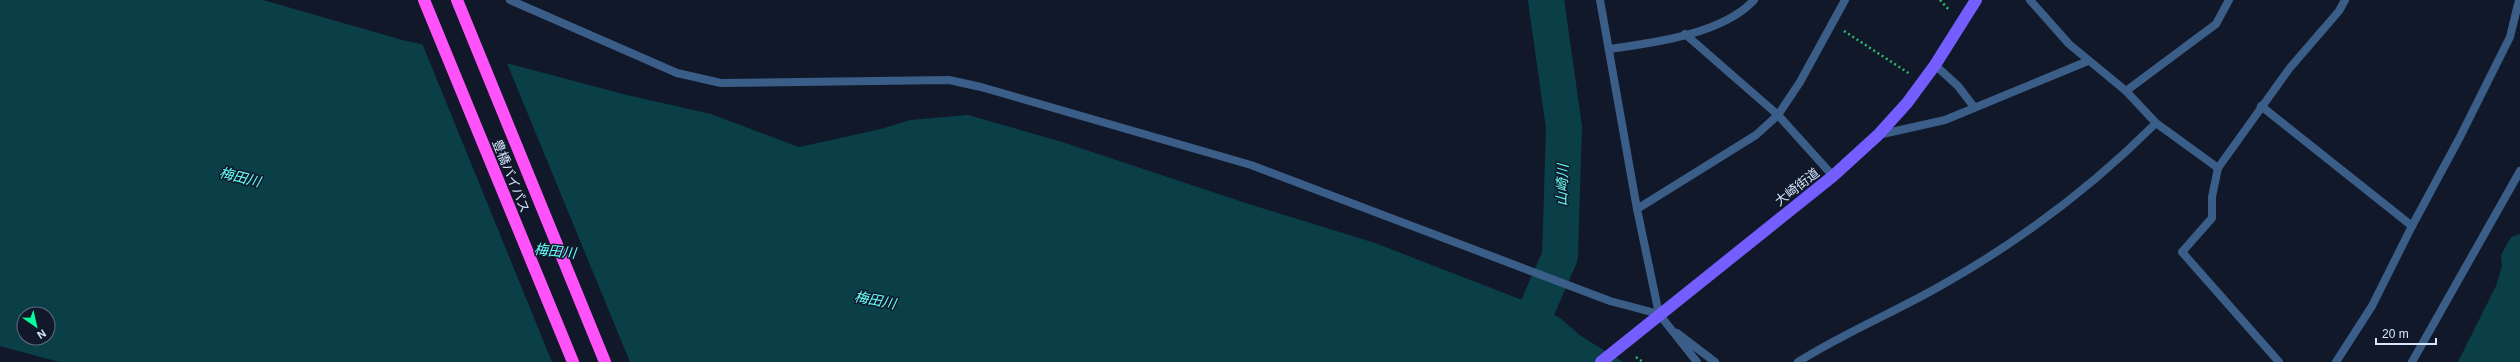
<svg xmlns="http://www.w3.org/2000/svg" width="2520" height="362" font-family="Arial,'Noto Sans JP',sans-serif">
<rect width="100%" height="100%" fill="#101829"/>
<!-- water -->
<g fill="#0a3f47" fill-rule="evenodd">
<path d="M0,0h263l143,41 78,16 143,38 84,19 88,33 82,-18 29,-9 58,-5 94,27 190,63 123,38 152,59 33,16 21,18 42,26h-1564l-59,-16zM24,314h24v24h-24z"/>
<path d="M2520,234v128h-62l38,-76 6,-20 -1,-11 10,-18z"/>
</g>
<!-- pier -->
<path fill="#101829" d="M422,43l84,18 124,301h-78z"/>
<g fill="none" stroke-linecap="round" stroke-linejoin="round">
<!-- river -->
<path stroke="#0a3f47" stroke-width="36" d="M1514,362l46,-106 4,-129 -18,-127"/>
<!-- path -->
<g stroke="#2fbb6e" stroke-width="2.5" stroke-dasharray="2 3" stroke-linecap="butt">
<path d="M1940,0l10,11"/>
<path d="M1844,31l66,43"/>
<path d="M1636,357l7,5"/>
</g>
<!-- street -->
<g stroke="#3b5e88" stroke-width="8">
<path d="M510,0l167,73 44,10 228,-3 32,7 270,78 359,136 49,13"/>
<path d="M1600,0l37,209 22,105 38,48"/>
<path d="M2030,0l39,44 57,47 30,32 62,45"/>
<path d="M1685,34l93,81 55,61"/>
<path d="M1609,49c44,-6 114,-15 145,-49"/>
<path d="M1935,65l23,21 16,21"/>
<path d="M2126,91l90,-67 13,-24"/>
<path d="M2261,106l151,120"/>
<path d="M1878,135l67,-15 143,-59"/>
<path d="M1637,209l119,-74 22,-20 22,-33 45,-82"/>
<path d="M1677,333l38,29"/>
<path d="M1798,362c46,-29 97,-50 144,-77 78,-44 150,-98 214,-162"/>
<path d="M2279,362l-97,-110 30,-34v-21l6,-29 71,-99 50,-58 6,-11"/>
<path d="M2336,362l36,-56 40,-80 48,-89 50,-100 9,-37"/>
<path d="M2412,362l108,-191"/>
</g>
<!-- primary -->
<path stroke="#745eff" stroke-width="12" d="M1601,362l232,-186 45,-41 29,-32 28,-38 41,-65"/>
<!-- highway -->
<g stroke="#ff52fa" stroke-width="12">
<path d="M424,0l149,362"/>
<path d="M457,0l148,362"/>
</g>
</g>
<g text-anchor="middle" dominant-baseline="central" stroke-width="3" stroke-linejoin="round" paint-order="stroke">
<!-- street labels -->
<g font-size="13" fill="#d7e6ff" stroke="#101829">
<text transform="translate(511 176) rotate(68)">豊橋バイパス</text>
<text transform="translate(1797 187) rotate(-38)">大崎街道</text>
</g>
<!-- water labels -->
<g font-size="14" font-style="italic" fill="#65fffa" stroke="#101829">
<text transform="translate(240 177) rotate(14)">梅田川</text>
<text transform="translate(1562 185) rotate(-88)">山崎川</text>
<text transform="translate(555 251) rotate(6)">梅田川</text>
<text transform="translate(875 300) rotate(11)">梅田川</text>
</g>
</g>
<!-- north arrow -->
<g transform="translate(36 326) rotate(146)"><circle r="19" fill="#101829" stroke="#606a7f"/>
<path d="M0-3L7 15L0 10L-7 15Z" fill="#03ff9c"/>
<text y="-6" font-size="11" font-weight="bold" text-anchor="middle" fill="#d7e6ff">N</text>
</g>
<!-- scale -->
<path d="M2376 338v6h60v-6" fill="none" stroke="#d7e6ff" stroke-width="2"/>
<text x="2382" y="338" font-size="12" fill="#d7e6ff" stroke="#101829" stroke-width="3" paint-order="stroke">20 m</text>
</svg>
